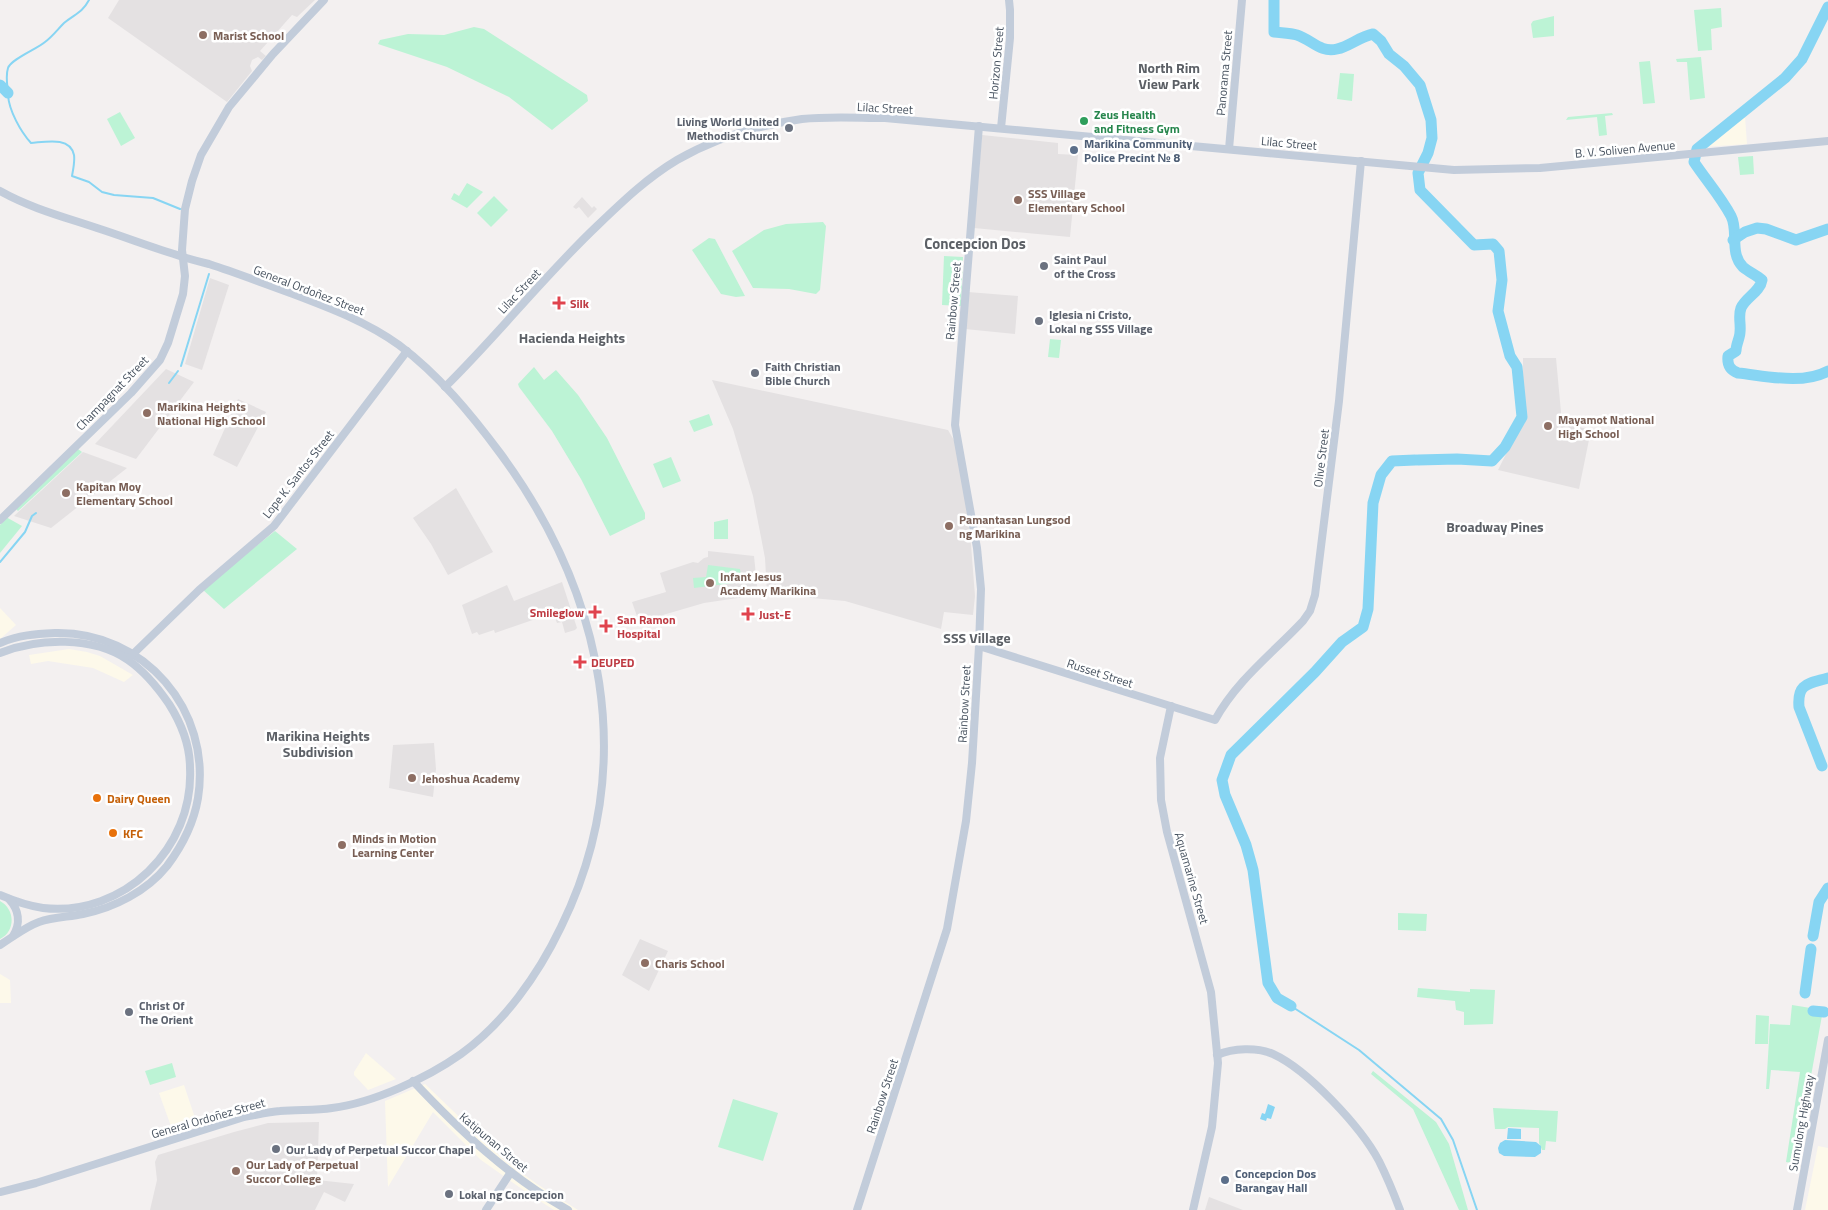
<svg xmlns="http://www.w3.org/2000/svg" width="1828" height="1210" font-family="'Titillium Web',sans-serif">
<rect width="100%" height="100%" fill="#f3f0f0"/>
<!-- commercial -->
<g fill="#fdf9ea">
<path d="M1745,117l2,27 -44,3z"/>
<path d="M0,608l16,17 -16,14z"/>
<path d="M69,649l18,3 13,4 33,19 -9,7 -31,-14 -45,-7 -17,3 -2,-9z"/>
<path d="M0,974l10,6 1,23h-11z"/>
<path d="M366,1053l30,26 -28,11 -14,-15v-3z"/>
<path d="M425,1084l78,75 34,25 41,26h-24l-25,-16 -48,-34 -48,-48 -45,75 -3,-86z"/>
<path d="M184,1085l12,36 -24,8 -13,-36z"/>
<path d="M1818,1146l10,2v62h-23z"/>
</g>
<!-- education -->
<g fill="#e4e1e2">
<path d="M119,0h196l-18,17 -5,-2 -32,36 6,5 -4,4 -4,-3 -6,3 -2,6 2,5 -25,31 -119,-84z"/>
<path d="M982,135l76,8v11l20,1 -8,82 -96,-9z"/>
<path d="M582,197l10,11 2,-2 3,3 -9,9 -9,-11 -3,2 -3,-2z"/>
<path d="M210,278l19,7 -27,85 -17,-6z"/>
<path d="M968,292l50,4 -3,38 -50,-5z"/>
<path d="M1523,358h33l6,65 29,7 -12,59 -81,-19 25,-50z"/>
<path d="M166,369l28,13 -58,77 -41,-15z"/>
<path d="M712,380l236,50 7,12 8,35 8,68 4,51 -2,19 -29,-3 -3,17 -96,-28 -78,-7 -2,-36 -12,-62 -20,-67z"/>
<path d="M238,399l28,13 -29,55 -24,-12z"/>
<path d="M83,452l44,16 -76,60 -37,-12z"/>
<path d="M456,488l37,64 -45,23 -17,-31 -18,-26z"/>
<path d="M708,551l46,5 4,39 -54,8 -65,19 -7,-20 34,-10 -6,-19 33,-11 5,1 6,-5 4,-1z"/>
<path d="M562,582l15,46 -2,2 -10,3 -3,-11 -5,1 -4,-10 -58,20 -1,-3 -15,5 -2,-3 -5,2 -10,-29 45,-20 7,16z"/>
<path d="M434,743l2,26 -3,28 -44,-9 4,-43z"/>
<path d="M640,939l28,12 -19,40 -27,-16z"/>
<path d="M319,1122l-2,58 37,4 -9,18 -21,-10 -9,18h-165l7,-30 -2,-18 3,-7 76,-23 34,-9z"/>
<path d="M1209,1197l34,13h-38z"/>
</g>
<!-- green -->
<g fill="#bcf3d5">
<path d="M1721,8l1,19 -11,2 1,21 -14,1 -4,-41z"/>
<path d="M1554,16v20l-21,2 -2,-14 2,-3z"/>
<path d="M474,27l10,2 103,66 1,6 -36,29 -43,-33 -62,-30 -69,-23 2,-4 28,-6 36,1z"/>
<path d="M1701,57l4,41 -15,2 -3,-38h-10l-1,-3z"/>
<path d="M1650,61l5,42 -12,1 -4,-42z"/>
<path d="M1340,73l14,1 -2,27 -15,-2z"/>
<path d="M120,112l15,26 -14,8 -14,-27z"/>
<path d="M1612,113l1,2 -8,1 2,19 -8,1 -2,-19 -31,3 2,-3z"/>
<path d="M1753,156l1,18 -14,1 -2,-18z"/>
<path d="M467,183l16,9 -16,16 -16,-9 3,-6 5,3z"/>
<path d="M494,196l14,14 -17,17 -14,-14z"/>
<path d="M823,222l3,4 -6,64 -4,4 -27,-5 -36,-1 -21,-37 32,-21 22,-6z"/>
<path d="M709,238l6,1 30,57 -9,1 -15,-3 -29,-44z"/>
<path d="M944,256l19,1 -2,49 -19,-1z"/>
<path d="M1050,339l11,1 -2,18 -11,-1z"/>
<path d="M534,367l10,13 12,-10 22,25 29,43 38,75v6l-35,17 -29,-57 -29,-48 -33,-44 -1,-3z"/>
<path d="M709,414l4,11 -19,7 -5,-11z"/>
<path d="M78,449l4,3 -64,59 -3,-3z"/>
<path d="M671,457l10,24 -18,7 -10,-24z"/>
<path d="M6,517l16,9 -22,27v-28z"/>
<path d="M728,519v20h-14v-17z"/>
<path d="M275,531l22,18 -73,60 -22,-20z"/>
<path d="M708,565l32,4 2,13 -48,6 -1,-10 13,-1z"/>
<path d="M0,901c15,8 16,30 0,38z"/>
<path d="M1398,913l29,1 -1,17 -28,-1z"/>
<path d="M1418,988l52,4v-3l25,1 -2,34 -29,1v-13l-8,-2 -1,-9 -38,-4z"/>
<path d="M1792,1005l31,5 -28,154 -9,-2 14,-90 -29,-2 -2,19h-3l4,-65 20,1z"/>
<path d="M1756,1015l13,1 -1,28h-13z"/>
<path d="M172,1063l4,14 -26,8 -5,-14z"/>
<path d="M1373,1071l63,51 13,22 19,66h-9l-46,-101 -42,-35z"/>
<path d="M733,1099l45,14 -15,48 -45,-14z"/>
<path d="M1493,1108l65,3 -2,31 -10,-1 -1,9h-3l-3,-7v-15l-31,-1 -3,2h-10z"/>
</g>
<!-- water -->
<g fill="#87d5f3">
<path d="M1268,1104l7,3 -4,12 -4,-1 -1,3 -6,-2 2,-6 3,1z"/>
<path d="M1508,1128l13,1v10h-14z"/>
<path d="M1505,1140l31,2 5,4v7l-6,4 -31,-1 -5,-3 -1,-5 2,-5z"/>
</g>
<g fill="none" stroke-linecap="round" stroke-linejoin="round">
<!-- stream -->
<g stroke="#87d5f3" stroke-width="2">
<path d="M89,0c-7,13 -14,14 -25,23 -6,6 -12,14 -19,19 -8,7 -34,17 -37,26 -3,9 0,19 0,27 1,16 13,37 23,48 14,-1 39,-7 43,12 1,7 -1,15 -2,21l17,6 13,10 12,3 39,3 27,11"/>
<path d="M181,366l28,-92"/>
<path d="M169,383l9,-12"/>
<path d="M0,562l25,-30 7,-16 4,-3"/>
<path d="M1291,1006l68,44 82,69 12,21 24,70"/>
</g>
<!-- river -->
<g stroke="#87d5f3" stroke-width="11">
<path d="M1274,0v32c8,1 16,1 23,3 15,5 23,18 40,14 13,-3 22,-12 36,-15l8,7 8,13 15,12 16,19 11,35 1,18 -4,15 -10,20 2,17 54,55 19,-1 6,7 3,29 -4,31 12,45 7,11 5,50 -17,30 -13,14 -35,-2 -39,1"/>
<path d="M1828,7l-26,52 -17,19 -88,71 -3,13c12,18 27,35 37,54 8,15 -2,37 12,51 6,5 13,8 19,13 -2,12 -16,17 -21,28 -3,8 0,15 -1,24 0,6 -4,12 -4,19l-8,5c-1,9 2,14 10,17 29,3 64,12 90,-2"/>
<path d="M0,85l8,8"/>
<path d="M1733,240l12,-8 12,-4 9,1 30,11 32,-11"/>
<path d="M1822,766l-23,-59c-2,-24 9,-23 29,-29"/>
<path d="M1813,936l6,-34 9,-14"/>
<path d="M1805,993l6,-44"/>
<path d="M1291,1006l-14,-8 -9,-15 -15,-113 -7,-25 -21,-50 -3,-15 9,-25 84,-83 27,-30 21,-15 5,-18 5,-106 8,-28 11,-14 23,-1"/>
<path d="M1813,1011l11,1"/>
</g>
<!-- secondary -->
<g stroke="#c2ccda" stroke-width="8">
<path d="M1001,128l9,-90v-28l-1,-10"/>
<path d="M1229,149l13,-149"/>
<path d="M0,191c30,17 64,26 97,37 25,8 51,18 77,26 11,4 23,7 35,10 28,9 56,20 84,30 37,14 74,28 106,51 40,30 72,69 101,108 104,141 140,313 61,474 -23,48 -57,96 -100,127 -34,24 -88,49 -129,54 -17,3 -35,1 -52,3 -12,1 -24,4 -36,6l-208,66 -36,9"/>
<path d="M445,387c53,-52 99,-111 153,-162 25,-24 49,-47 79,-65 38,-22 82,-35 125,-41 27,-3 56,-1 83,-1l569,52 86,-2 288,-27"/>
<path d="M0,520l131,-127 29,-33 8,-17 15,-49 2,-18 -3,-26 3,-41 7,-28 9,-26 28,-48 44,-53 51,-54"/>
<path d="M0,643c18,-8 36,-9 55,-10 89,-2 157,77 143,165 -4,24 -16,48 -31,68 -20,25 -53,42 -84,48 -14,3 -30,3 -44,8 -14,5 -26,15 -39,23"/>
<path d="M979,646l236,74c22,-40 57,-66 88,-99l7,-10 5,-16 24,-194 22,-240"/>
<path d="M0,653c38,-15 93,-17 128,7 16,11 30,28 41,44 12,19 21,41 21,64 4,80 -66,149 -147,140 -15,-2 -29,-7 -43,-13"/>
<path d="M131,656l68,-66 75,-64 133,-175"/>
<path d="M1171,706l-11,52 1,42 6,32 44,160 7,71 -6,64 -19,83"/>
<path d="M9,899c10,11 12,24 4,37"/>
<path d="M1217,1055c16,-7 40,-8 56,-1 35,16 88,73 106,107 8,16 15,33 21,49"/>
<path d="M413,1081c46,49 96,96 155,129"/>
<path d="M486,1210l25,-38"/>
<path d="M857,1210l90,-281 19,-108 6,-58 7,-117 2,-57 -4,-41 -22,-123 24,-299"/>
<path d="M1797,1210l31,-170"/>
</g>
</g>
<!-- markers -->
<g fill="#8d6e63" stroke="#fff" stroke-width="2">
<circle cx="203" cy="35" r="5"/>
<circle cx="1018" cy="200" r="5"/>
<circle cx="147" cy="413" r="5"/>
<circle cx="1548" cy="426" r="5"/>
<circle cx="66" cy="493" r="5"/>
<circle cx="949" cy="526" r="5"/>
<circle cx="710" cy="583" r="5"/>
<circle cx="412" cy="778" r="5"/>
<circle cx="342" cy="845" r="5"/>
<circle cx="645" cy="963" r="5"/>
<circle cx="236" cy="1171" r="5"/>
</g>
<circle fill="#2e9e5b" stroke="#fff" stroke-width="2" cx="1084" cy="121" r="5"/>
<g fill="#6b7280" stroke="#fff" stroke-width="2">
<circle cx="789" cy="128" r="5"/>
<circle cx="1044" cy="266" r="5"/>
<circle cx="1039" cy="321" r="5"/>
<circle cx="755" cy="373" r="5"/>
<circle cx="129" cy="1012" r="5"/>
<circle cx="276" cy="1149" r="5"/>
<circle cx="449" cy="1194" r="5"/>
</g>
<g fill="#5c6f8a" stroke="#fff" stroke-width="2">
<circle cx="1074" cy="150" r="5"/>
<circle cx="1225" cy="1180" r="5"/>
</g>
<g fill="#e0444e" stroke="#fff" stroke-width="2">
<path d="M556.5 295.5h5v5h5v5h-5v5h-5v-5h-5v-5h5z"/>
<path d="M592.5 604.5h5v5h5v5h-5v5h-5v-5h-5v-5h5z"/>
<path d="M745.5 606.5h5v5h5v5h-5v5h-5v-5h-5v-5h5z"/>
<path d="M603.5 618.5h5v5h5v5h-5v5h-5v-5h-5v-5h5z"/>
<path d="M577.5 654.5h5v5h5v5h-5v5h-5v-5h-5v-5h5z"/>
</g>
<g fill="#e8710a" stroke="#fff" stroke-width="2">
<circle cx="97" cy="798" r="5"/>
<circle cx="113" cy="833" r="5"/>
</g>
<g text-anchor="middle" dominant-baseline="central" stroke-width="5" stroke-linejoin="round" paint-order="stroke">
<!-- education labels -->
<g font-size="12" font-weight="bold" fill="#785e54" stroke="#fff" text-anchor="start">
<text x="213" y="35">Marist School</text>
<text x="1028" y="193">SSS Village<tspan x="1028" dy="14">Elementary School</tspan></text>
<text x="157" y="406">Marikina Heights<tspan x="157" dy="14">National High School</tspan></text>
<text x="1558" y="419">Mayamot National<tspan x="1558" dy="14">High School</tspan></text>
<text x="76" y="486">Kapitan Moy<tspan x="76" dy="14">Elementary School</tspan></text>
<text x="959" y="519">Pamantasan Lungsod<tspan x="959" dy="14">ng Marikina</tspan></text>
<text x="720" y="576">Infant Jesus<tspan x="720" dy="14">Academy Marikina</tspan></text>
<text x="422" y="778">Jehoshua Academy</text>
<text x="352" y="838">Minds in Motion<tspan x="352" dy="14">Learning Center</tspan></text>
<text x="655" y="963">Charis School</text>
<text x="246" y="1164">Our Lady of Perpetual<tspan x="246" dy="14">Succor College</tspan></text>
</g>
<!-- street labels -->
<g font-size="12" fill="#47525f" stroke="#fff">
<text transform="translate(996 63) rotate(-85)">Horizon Street</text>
<text transform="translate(1224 73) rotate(-85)">Panorama Street</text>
<text transform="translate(885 108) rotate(3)">Lilac Street</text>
<text transform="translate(1289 143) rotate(5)">Lilac Street</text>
<text transform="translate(1625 149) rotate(-5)">B. V. Soliven Avenue</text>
<text transform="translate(309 290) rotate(21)">General Ordoñez Street</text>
<text transform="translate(519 291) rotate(-47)">Lilac Street</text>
<text transform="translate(953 301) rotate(-85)">Rainbow Street</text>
<text transform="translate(112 393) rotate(-46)">Champagnat Street</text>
<text transform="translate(1321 458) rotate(-83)">Olive Street</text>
<text transform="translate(298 474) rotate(-52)">Lope K. Santos Street</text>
<text transform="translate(1100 673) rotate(18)">Russet Street</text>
<text transform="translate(964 704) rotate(-87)">Rainbow Street</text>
<text transform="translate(1192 878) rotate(74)">Aquamarine Street</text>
<text transform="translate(882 1096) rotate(-72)">Rainbow Street</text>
<text transform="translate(208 1118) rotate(-16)">General Ordoñez Street</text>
<text transform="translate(1801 1123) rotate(-80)">Sumulong Highway</text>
<text transform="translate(494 1142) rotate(40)">Katipunan Street</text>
</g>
<!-- leisure labels -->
<g font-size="12" font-weight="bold" fill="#27864d" stroke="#fff" text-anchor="start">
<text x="1094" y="114">Zeus Health<tspan x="1094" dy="14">and Fitness Gym</tspan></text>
</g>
<!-- worship labels -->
<g font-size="12" font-weight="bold" fill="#5b616d" stroke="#fff" text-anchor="start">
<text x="779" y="121" text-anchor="end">Living World United<tspan x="779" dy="14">Methodist Church</tspan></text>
<text x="1054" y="259">Saint Paul<tspan x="1054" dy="14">of the Cross</tspan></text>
<text x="1049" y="314">Iglesia ni Cristo,<tspan x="1049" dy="14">Lokal ng SSS Village</tspan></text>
<text x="765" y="366">Faith Christian<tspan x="765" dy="14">Bible Church</tspan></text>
<text x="139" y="1005">Christ Of<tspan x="139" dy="14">The Orient</tspan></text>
<text x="286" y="1149">Our Lady of Perpetual Succor Chapel</text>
<text x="459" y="1194">Lokal ng Concepcion</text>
</g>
<!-- service labels -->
<g font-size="12" font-weight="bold" fill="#4e5e75" stroke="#fff" text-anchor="start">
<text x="1084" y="143">Marikina Community<tspan x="1084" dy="14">Police Precint № 8</tspan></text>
<text x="1235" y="1173">Concepcion Dos<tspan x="1235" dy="14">Barangay Hall</tspan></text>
</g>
<!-- health labels -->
<g font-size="12" font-weight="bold" fill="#be3a42" stroke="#fff" text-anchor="start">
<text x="570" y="303">Silk</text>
<text x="584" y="612" text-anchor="end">Smileglow</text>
<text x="759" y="614">Just-E</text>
<text x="617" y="619">San Ramon<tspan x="617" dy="14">Hospital</tspan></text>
<text x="591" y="662">DEUPED</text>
</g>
<!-- food labels -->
<g font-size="12" font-weight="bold" fill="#c56008" stroke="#fff" text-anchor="start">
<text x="107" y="798">Dairy Queen</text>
<text x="123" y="833">KFC</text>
</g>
<!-- neighbourhood labels -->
<g font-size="14" font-weight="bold" fill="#5c6066" stroke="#fff">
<text x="1169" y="67">North Rim<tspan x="1169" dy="16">View Park</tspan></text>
<text x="572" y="337">Hacienda Heights</text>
<text x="1495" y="526">Broadway Pines</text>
<text x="977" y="637">SSS Village</text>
<text x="318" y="735">Marikina Heights<tspan x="318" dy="16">Subdivision</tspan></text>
</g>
<!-- quarter labels -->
<g font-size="15" font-weight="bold" fill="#5c6066" stroke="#fff">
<text x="975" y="243">Concepcion Dos</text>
</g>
</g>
</svg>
